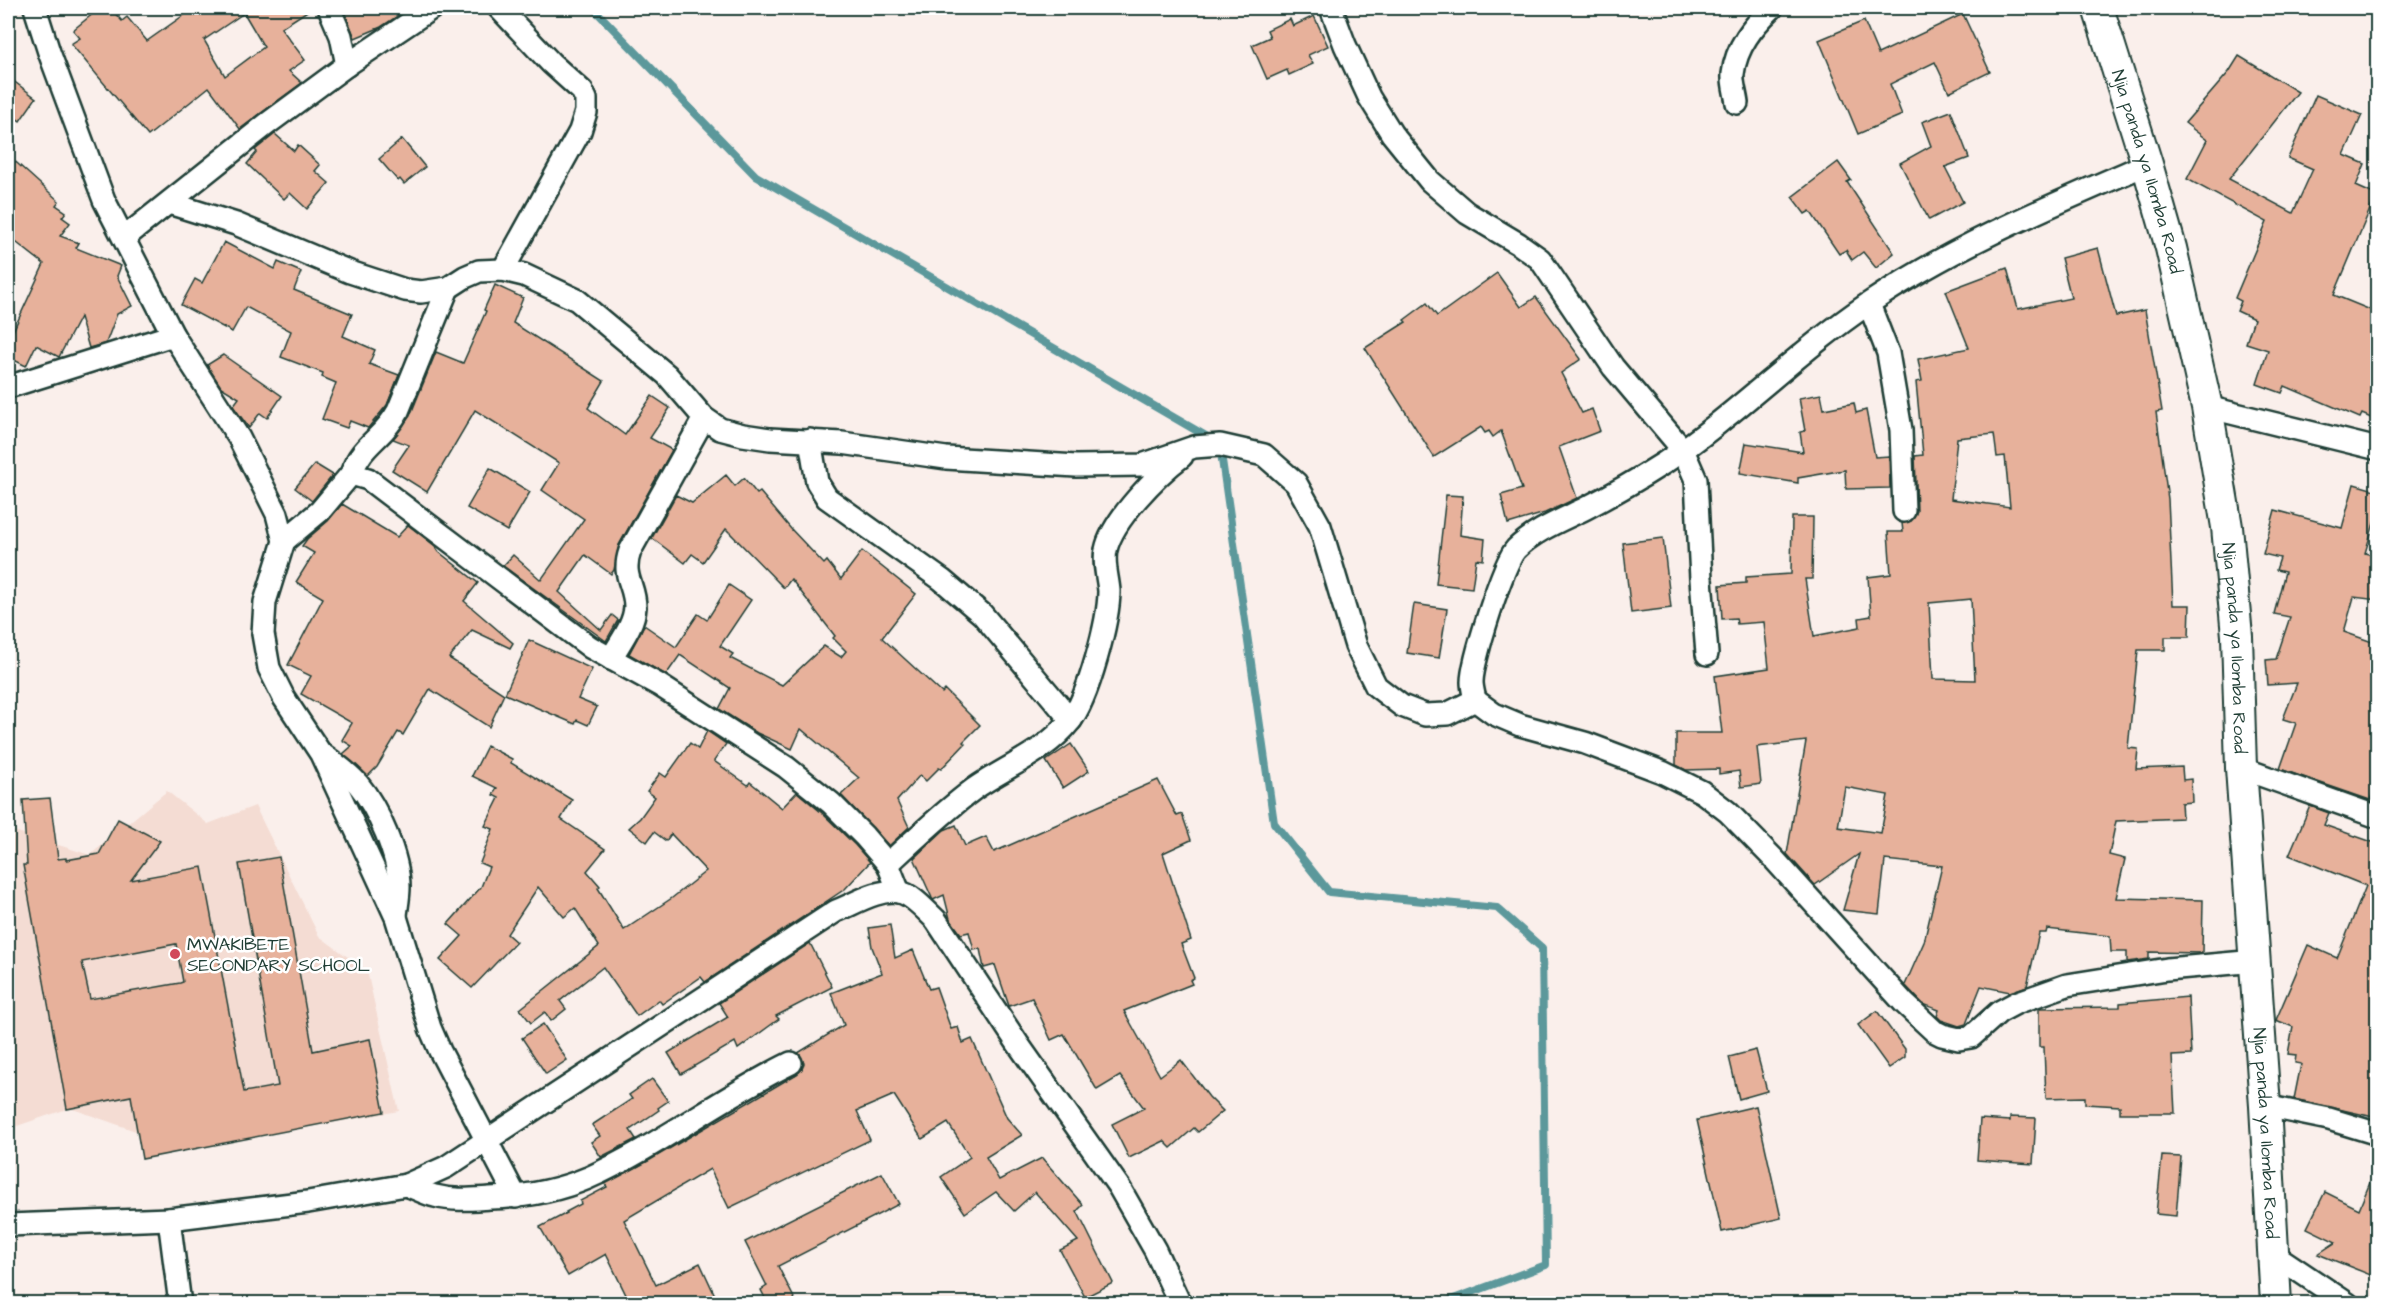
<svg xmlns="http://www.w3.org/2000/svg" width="2385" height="1311" font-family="'Architects Daughter',sans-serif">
<rect width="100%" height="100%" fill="#faefeb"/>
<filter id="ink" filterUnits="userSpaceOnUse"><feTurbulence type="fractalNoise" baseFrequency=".0167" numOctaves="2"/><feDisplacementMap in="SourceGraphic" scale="12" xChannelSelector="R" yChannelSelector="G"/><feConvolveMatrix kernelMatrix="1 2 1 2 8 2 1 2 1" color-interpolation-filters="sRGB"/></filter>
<g filter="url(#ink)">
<!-- built -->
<path fill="#f4dcd3" d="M167,791l41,33 47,-18 64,130 48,35 32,140 -212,38 -117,-41 -62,21v-300l82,26z"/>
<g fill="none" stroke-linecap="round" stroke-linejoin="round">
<!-- stream -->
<g stroke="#5c989b" stroke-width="8">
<path d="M593,8l163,168 455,263"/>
<path d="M1220,446l54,377 55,69 168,16 45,40 4,317 -106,39"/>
</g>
</g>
<!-- building -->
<g fill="#e7b19b" stroke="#1f3d34" stroke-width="1.5" fill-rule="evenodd">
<path d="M100,8h10l12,13 5,-4 20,24 47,-33h118l-31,20 24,32 -16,11 13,12 -62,46 -31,-42 -61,49 -77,-92 9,-6 -7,-8zM244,13l20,34 -39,29 -21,-36z"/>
<path d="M343,8h67l-29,19 -26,11z"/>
<path d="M1963,14l27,58 -41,20 -14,-30 -45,22 12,31 -44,19 -39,-94 45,-19 14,33z"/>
<path d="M1314,16l14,30 -20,9 5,9 -24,11 -2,-5 -20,9 -15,-34 18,-8 -3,-7 23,-11 3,7z"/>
<path d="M2239,56l59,36 -69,87 64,34 20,-44 -25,-11 28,-63 46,20 -18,40 21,9 -9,22 20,9 -42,100 44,18v108l-16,-7 -2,4 -75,-32 -3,7 -25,-9 11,-34 -22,-7 8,-24 -17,-8 4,-10 -6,-3 32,-76 -80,-43 20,-39 -22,-17 44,-51z"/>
<path d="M8,77l28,21 -16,23 -12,-9z"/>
<path d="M1951,111l18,47 -24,9 18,35 -34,18 -29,-57 31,-17 -9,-24z"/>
<path d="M275,134l19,17 4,-6 22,20 -5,6 14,12 -22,26 -17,-16 -6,6 -37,-35 10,-12 -2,-2z"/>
<path d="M402,139l23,28 -21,17 -4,-5 -2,2 -19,-22z"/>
<path d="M8,155l51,46 -3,4 10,7 -4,5 8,6 -10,13 19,7 -3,5 45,18 -4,10 15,30 -15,8 -11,29 -17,5 -9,-31 -21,40 -23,-12 -10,21 -18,-9v-15l36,-78 -36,-28z"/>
<path d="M1838,162l13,18 -4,2 47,71 -18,15 -13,-16 -11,8 -6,-10 -7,4 -29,-43 -5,3 -13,-17z"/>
<path d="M224,242l51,27 3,-7 23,10 -7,18 58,24 -9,22 32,14 -6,14 30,11 -12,30 -19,23 -18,-7 -3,7 -25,-9 14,-36 -14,-6 1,-4 -42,-16 10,-26 -45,-24 -14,25 -51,-27 14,-26 7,4z"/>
<path d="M2098,248l18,68 29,-6 17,101 -6,1 12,87 5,106h17l-1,32h-24v13h-27l-10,98 10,1 -2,20 46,-2 1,13 8,-1 1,23 -11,1 1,15 -66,3 -7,34 16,4 -9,39 87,2 -1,53 -53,-1v7l-22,3v-10h-16l-1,-16 -63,-7 -1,4h-7l-12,53 -17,6 -29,-6 -15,38 -7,2 -18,-6 -4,-4 2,-6 -16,-6 -18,-19 19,-43 18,-76 -57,-6 -6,54 -36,-4 16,-56 -44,31 -28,-31 19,-113 -49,6 4,37 -20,3 -2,-16 -20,3v-5l-33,1 -10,-5v-32h46l-7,-57 54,-8 -5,-46 -27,2 -1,-6 -14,1 -2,-34 26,-2v-6l45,-3 1,-57h21l-1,62h-7l9,57 46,-9 -1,-9 12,-2 -3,-39 23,-3 -3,-42h15l-1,-9 9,-2 6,-10 -2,-55 8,-1 -7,-73 6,-1 -4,-22 51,-11 -23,-57 61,-23 11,41 53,-11 -10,-40zM1994,434l3,23 8,-1 5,51 -59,-8 6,-61zM1971,599l4,81 -42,-1 -4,-76zM1845,787l43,8 -7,38 -43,-6z"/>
<path d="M1497,273l24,34 15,-10 45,62 -20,14 21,40 10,-4 8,22 -41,16 18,51 -32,15 -37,11 -7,-29 21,-6 -21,-58 -8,6 -4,-6 -4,2 -4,-6 -47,30 -69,-109 41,-26 -2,-2 23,-17 10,13z"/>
<path d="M495,285l28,13 -10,25 91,58 -16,27 37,27 27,-39 18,12 -20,30 22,12 -53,95 -5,25 -3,4 -26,-19 -26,37 42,38 11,-15 6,5 -12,21 -103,-75 10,-11 28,25 43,-61 -42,-29 17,-27 -84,-53 -48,82 -35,-22 17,-25 -16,-6 17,-23 26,-64 27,11 23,-52 -2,-1z"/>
<path d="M223,355l59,41 -15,22 -7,-5 -11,15 -16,-22 6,-8 -18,-11 -14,-22z"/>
<path d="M1821,394l3,15 30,-6 2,10 10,-3 9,47 14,-1 1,32 -44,1 -1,-19 -47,8v5l-58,-10 6,-30 57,9 -3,-20 5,-1 -6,-33z"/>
<path d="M315,464l18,11 -21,26 -17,-13z"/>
<path d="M490,468l40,24 -23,39 -40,-23z"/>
<path d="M726,475l9,11 9,-8 13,16 3,-2 31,37 33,35 3,-3 14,18 21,-28 54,43 -34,44 60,55 3,-3 35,35 -17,17 2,2 -24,25 -2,-1 -13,13 -6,-6 -23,26 12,26 -20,19 -48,-51 18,-17 -58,-49 -9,20 -35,-16 -38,-24 11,-21 -50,-33 -14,20 -37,-21 15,-29 32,22 22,-33 9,6 22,-35 22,15 -31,46 13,8 -3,4 52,27 42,-39 17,11 5,-6 -13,-13 2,-2 -44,-57 -7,9 -58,-59 -23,33 -11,-8 -7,9 -33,-25 24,-43 16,8z"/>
<path d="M2354,484l24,7v19l-13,43 13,4v43l-24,-3 -10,35 34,12v137l-8,19 -90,-31 16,-46 -13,-4 14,-36 -29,2 -2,-25 10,-1 14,-42 -16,-3 11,-42 -9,-2 4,-12 -17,-4 12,-44 67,18z"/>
<path d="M1446,495l17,1 -3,39 25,4 -2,21 -7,-1 -4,29 -36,-4z"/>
<path d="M342,504l55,33 11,-12 27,21 4,6 39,31 -14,18 49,42 -3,5 -38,-18 -23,28 55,36 -15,33 -59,-38 -27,46 -5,-3 -21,35 -9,9 -25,-22 9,-8 -10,-6 10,-17 -51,-29 10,-18 -23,-11 35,-67 -27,-16 18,-29 -12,-7 5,-7 21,-18z"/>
<path d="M1663,538l8,70 -40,5 -8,-70z"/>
<path d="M1414,604l33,5 -8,49 -32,-5z"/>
<path d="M529,640l63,29 -14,30 19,8 -9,18 -11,-5 -2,4 -70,-30z"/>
<path d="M707,731l19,13 -12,17 34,24 2,-3 32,26 15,-16 25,21 33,32 15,17 -25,27 -140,93 -4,-5 -39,27 -3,-4 -22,16 -34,-49 -43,34 6,8 -15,12 -6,-9 -14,11 -11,-14 79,-63 -24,-38 -11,9 -26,-30 -31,47 9,8 -44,46 -32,-28 22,-24 -14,-12 33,-37 8,-20 -9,-4 13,-34 -8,-3 14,-28 -6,-3 4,-7 -25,-12 15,-30 25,13 -1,4 61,37 -11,19 44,30 -18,22 13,15 -2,2 26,42 48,-32 34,-27 -35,-37 -5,7 -12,-9 -7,10 -18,-14 11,-10 15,-21 -8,-6 13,-18 6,4 24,-34 8,6z"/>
<path d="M1071,744l18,27 -26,17 -17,-27z"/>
<path d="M1158,780l19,36 5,-2 9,26 -28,13 28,87 -10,4 13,34 -4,2 2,4 -68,27 36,65 21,-16 28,37 14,14 -25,21 -4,-4 -23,20 -7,-7 -35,17 -17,-34 32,-16 -24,-32 -23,14 -33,-56 -13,6 -19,-42 -23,8 -14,-41 -11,3 -4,-19 -6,1 -5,-18 -8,2 -11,-15 -6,-24 -11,5 -1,-2 -18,-40 30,-28 12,-5 9,21 21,-9 8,15z"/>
<path d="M50,798l8,61 8,-1v2l33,-6 19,-35 42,22 -29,39 71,-13 42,225 34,-6 -39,-222 40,-7 34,194 57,-12 14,73 -242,47 -11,-63 -64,13 -44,-244h4l-4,-65zM176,944l7,38 -3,1 -90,16 -8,-37z"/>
<path d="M2310,806l19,7 -5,12 54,19v274l-84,-19 7,-35 -6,-1 1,-8 -8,-1 5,-27 -17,-7 32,-75 29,13 29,-72 -77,-31z"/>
<path d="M890,925l5,33 18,-8 16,39 7,-2 15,42 7,-2 5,16 9,-4 35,79 15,17 -36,22 13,23 43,-22 41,47 -6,6 36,72 -28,14 -25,-47 18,-9 -43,-49 -21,19 -18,-19 -31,21 -24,-36 29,-20 -22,-34 -26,16 -28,-44 -37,16 13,29 -141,68 -19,-39 -86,51 32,65 44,-22 19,41h-99l8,-5 -22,-45 -38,22 -28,-49 27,-14 -1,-1 15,-8 -1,-3 27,-14 -2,-3 45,-24 147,-86 5,-5 2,-6 -6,-10 46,-28 -13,-32 51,-20 -10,-26 -3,-19z"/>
<path d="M810,943l22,44 -56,29 3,3 -41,30 -3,-7 -54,32 -13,-21 60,-36 -9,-14z"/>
<path d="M2188,997l3,58 -19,1 3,57h-55v-7l-35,-2v-7l-39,1 -2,-51h-5v-39l81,-1v-4z"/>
<path d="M1877,1011l28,38v8l-16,11 -31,-43z"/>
<path d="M543,1024l24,36 -21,14 -24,-36z"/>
<path d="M1756,1050l11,41 -28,8 -10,-42z"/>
<path d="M652,1079l16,22 -10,7 1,2 -29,20 6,9 -35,18 -10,-15 9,-6 -8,-11 40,-26 -3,-4z"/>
<path d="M1756,1106l25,112 -59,14 -25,-112z"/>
<path d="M2010,1117l26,1 -3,46 -56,-4 3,-41 30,2z"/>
<path d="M2162,1156l19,1 -5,59 -20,-2z"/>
<path d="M2377,1166h1v112l-60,-24 18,-12 -29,-14 18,-36 34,17z"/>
<path d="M882,1173l17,31 -121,62 19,38h-29l-7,-14 6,-4 -22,-44z"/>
</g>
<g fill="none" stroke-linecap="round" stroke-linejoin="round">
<!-- street casing -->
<g stroke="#1f3d34" stroke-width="26">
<g id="street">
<path d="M35,8l14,44 55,148 69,135 66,103 38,76 7,27 -19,61 -2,32 6,34 15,30 37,56 75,163 34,111 10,23 76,146"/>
<path d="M329,8l12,28 6,29"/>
<path d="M499,8l52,55 31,28 4,8v13l-6,19 -77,139"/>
<path d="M1331,8l14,37 24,52 23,37 38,47 37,32 52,31 21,15 73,108 70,83 13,30 5,99 6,75"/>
<path d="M1737,103c-1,-9 -5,-20 -4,-29 3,-27 20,-48 39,-66"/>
<path d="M169,203l67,21 114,48 55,18 16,2 27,-4 17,-11 14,-6 24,-1 21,5 53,25 90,75 37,43 16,11 23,6 27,4 72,4 104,15 130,8 66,-1 52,-18 26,-2 44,10 32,28 24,43 36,120 20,40 26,20 23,9 22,-1 28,-14c-1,-6 -3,-12 -3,-18 0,-20 31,-119 44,-133 19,-19 46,-29 70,-41 27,-14 53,-29 78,-45 72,-48 133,-111 204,-159 87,-59 184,-99 279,-140"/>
<path d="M124,238l143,-114 80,-59 85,-57"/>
<path d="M1869,304l19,49 13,77 3,81"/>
<path d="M8,387l165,-52"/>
<path d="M2207,407l171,42"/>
<path d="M810,440l7,42 10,16 115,82 40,34 89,106"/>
<path d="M351,474c11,-31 32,-35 47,-63l50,-123"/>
<path d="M284,541l36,-30 31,-37 17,5 222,168 69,38 127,82 45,36 33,33 24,28 11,28"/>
<path d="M611,659c8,-16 23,-33 24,-52 0,-23 -14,-30 -5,-56l74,-133"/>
<path d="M1475,700l19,14 26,11 65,18 77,29 40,20 26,20 45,46 132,146 29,27 8,4 17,4 12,-2 28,-25 17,-9 51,-18 100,-16 89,-8"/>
<path d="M322,754c12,9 26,18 36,30 20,24 41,72 41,103 0,10 -2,19 -3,28"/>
<path d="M2241,768l137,49"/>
<path d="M888,864c28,-26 55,-52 86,-75 31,-22 72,-37 96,-68 18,-22 39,-101 39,-130 -1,-13 -6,-28 -3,-41 6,-30 52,-76 76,-94"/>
<path d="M2265,1106l64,13 49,15"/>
<path d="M406,1185c9,3 19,9 29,11 19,5 37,3 55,2 33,-1 67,-7 98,-20 71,-32 133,-81 203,-115"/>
<path d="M169,1219l11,85"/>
<path d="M8,1225l161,-6 139,-17 98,-17 40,-18 390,-256c18,-7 43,-23 63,-19 13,2 27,19 37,28l82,124 101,143 36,63 25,54"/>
<path d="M2272,1253l76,51"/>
</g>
</g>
<!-- secondary casing -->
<g stroke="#1f3d34" stroke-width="34">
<g id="secondary">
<path id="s1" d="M2098,8l49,156 24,84 36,159 20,120 10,109 4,132 24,338 11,198"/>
</g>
</g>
<!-- street -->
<use href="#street" stroke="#fff" stroke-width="21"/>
<!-- secondary -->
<use href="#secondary" stroke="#fff" stroke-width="30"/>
</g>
</g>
<!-- markers -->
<circle fill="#d1495b" stroke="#fff" stroke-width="2" cx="175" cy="954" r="6"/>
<g text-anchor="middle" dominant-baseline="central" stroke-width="5" stroke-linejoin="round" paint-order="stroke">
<!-- street labels -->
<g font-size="18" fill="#1f3d34" stroke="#fff">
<text stroke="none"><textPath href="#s1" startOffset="171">Njia panda ya Ilomba Road</textPath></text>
<text stroke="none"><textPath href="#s1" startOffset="657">Njia panda ya Ilomba Road</textPath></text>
<text stroke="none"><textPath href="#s1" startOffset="1143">Njia panda ya Ilomba Road</textPath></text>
</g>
<!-- poi labels -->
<g font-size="18" fill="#1f3d34" stroke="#fff" text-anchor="start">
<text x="187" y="944">MWAKIBETE<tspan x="187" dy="21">SECONDARY SCHOOL</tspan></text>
</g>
</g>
<!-- margin -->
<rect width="2385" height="1311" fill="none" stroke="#fff" stroke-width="30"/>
<rect x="15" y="15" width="2355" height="1281" fill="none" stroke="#1f3d34" stroke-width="2" filter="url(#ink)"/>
</svg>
